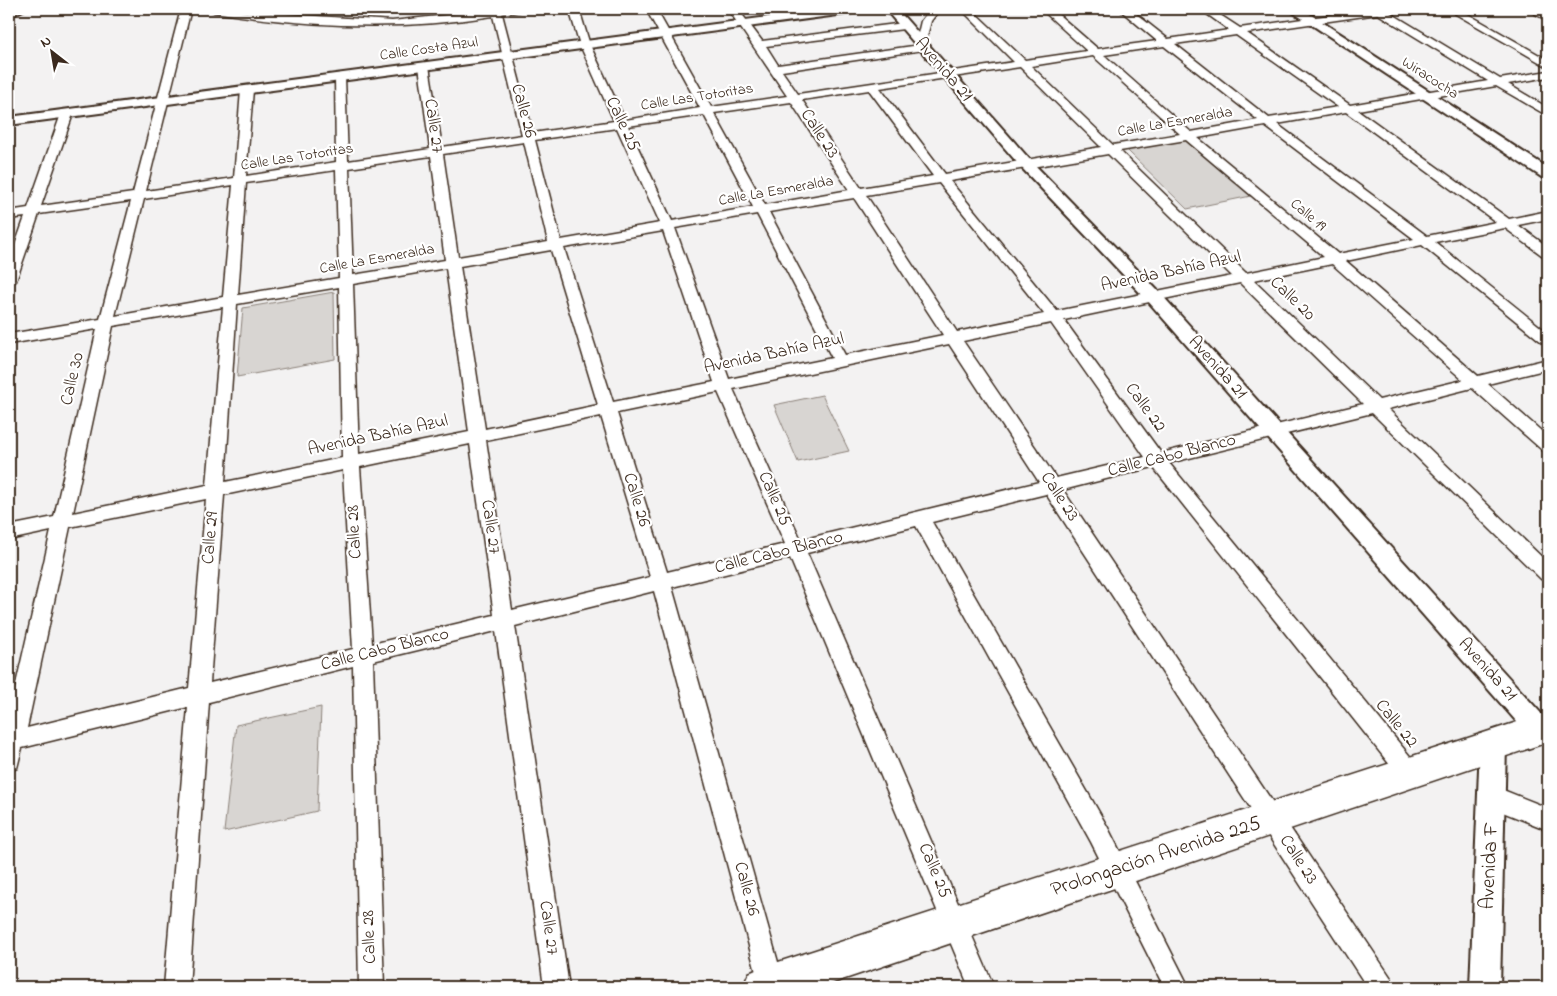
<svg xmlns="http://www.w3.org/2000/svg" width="1557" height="996" font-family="'Indie Flower',sans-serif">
<rect width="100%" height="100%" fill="#f3f2f2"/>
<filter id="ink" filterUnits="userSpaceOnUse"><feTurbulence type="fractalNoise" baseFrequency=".02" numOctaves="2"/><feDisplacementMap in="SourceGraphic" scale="10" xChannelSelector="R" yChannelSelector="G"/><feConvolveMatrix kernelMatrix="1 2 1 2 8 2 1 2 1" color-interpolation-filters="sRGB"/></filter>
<g filter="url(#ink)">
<!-- green -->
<g fill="#d8d5d2" stroke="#8a8078">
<path d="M1188,140l63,56 -64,13 -60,-59z"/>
<path d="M334,292l1,67 -98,18 6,-69z"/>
<path d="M822,395l27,56 -51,11 -24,-57z"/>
<path d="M321,707l-4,104 -93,21 12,-107z"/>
</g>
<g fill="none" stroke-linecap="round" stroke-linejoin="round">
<!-- minor casing -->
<g stroke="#3b2a1e" stroke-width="3">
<g id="minor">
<path d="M181,9h10l-45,182 88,-13 7,-88 6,-3 6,3 -7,86 90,-14 -1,-85 5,-3 5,3 3,84 82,-12 -11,-83 5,-3 5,3 13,81 80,-12 -29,-119c-92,15 -187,11 -279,-4l-5,-3 183,12 109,-12h21l-2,2 -18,3 31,119 81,-12 -34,-76 -11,-36h10l11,36 35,75 75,-12 -54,-99h10l55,98 76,-11 -59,-87h10l24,32 142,-18 5,3 -5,3 -138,17 12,19 142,-20 -4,-3 5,-21 9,-12h10l-9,12 -6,23 5,1v4l-148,22 16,23 216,-32 -53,-53h10l54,51 62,-9 -46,-42h11l46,40 59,-8 -38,-32h11l38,30 61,-9 -29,-21h11l29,19 132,-19h23l-6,3 111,67 48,-8v6l-40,7 40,24v8l-52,-30 -138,24 151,109 39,-8v8l-30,6 30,22v10l-5,-1 -38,-28 -70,14 113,91v12l-5,-2 -121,-98 -76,16 132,115 70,-17v10l-60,15 60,53v15l-6,-2 -70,-62 -84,21 160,154v18l-7,-2 -169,-166 -203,50 249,303 3,7 -3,7 -8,3 -8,-3 -249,-313 -90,23 328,488 3,9h-27l-321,-493 -114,28 175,304 82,161h-25l-73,-145 -175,-316 -109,27 187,434h-25l-179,-429 -118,29 113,400h-25l-106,-396 -139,35 54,361h-25l-48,-356 -123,30 11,326h-25l-6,-321 -144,36 -20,285h-25l24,-280 -166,41 -5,20 -8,3v-56l42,-184 -42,9v-14l45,-9 43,-188 -88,15v-10l91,-15 31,-118 -92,13 -23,67 -7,4v-23l16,-45 -16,2v-8l19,-3 33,-94 6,-3 6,3 -32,92 92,-13zM1378,14l110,67 -138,24 -103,-72zM1236,35l102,72 -69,11 -94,-74zM1164,46l94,74 -67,12 -87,-77zM1093,56l87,78 -67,11 -82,-79zM1020,67l81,80 -156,27 -65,-86zM869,90l64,86 -72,12 -59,-88zM791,102l58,88 -84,15 -51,-92zM1346,112l150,110 -69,14 -150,-112zM704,115l49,92 -81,14 -44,-95zM1265,126l149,113 -76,15 -140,-116zM617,128l43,95 -99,17 -26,-100zM1186,140l138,117 -78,16 -126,-122zM524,142l24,100 -90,15 -15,-103zM1108,154l124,122 -175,35 -107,-130zM431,156l14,104 -92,15 -4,-107zM336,170l3,108 -101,17 8,-112zM939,183l105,131 -87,18 -91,-137zM233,185l-10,112 -108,19 29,-117zM854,198l89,137 -98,20 -76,-143zM757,214l75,144 -103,21 -54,-151zM663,231l51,151 -101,20 -49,-154zM551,250l47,155 -113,24 -25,-163zM1332,264l131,116 -84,20 -125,-120zM446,268l23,164 -110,22 -6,-170zM1240,283l123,121 -202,49 -97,-133zM339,287l3,171 -117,24 12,-178zM223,307l-16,178 -134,28 40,-187zM1051,323l94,134 -89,21 -93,-137zM949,344l90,138 -238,58 -68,-151zM718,392l67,152 -118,28 -50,-159zM601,416l49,161 -138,33 -26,-170zM470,444l24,171 -122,29 -12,-177zM343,470l10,179 -143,34 14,-188zM206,499l-17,189 -162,40 43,-201z"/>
<path d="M1447,9h12l89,51v7z"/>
<path d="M1526,9h12l10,5v7z"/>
<path d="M1493,786l55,22v22l-63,-25 -3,-8 3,-8z"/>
</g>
</g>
<!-- tertiary casing -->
<g stroke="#3b2a1e" stroke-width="4">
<g id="tertiary">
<path d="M9,9h16l-16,8z"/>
<path d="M828,9h31l-6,4 -844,112v-8z"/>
<path d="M885,9h12l134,152 128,131 389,429v18l-8,3 -9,-4 -384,-438 -126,-133z"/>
<path d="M1288,9h14l246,159v11l-5,-1z"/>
<path d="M1493,733l9,4 4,8 -6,242h-30l10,-242 4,-8z"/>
</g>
</g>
<!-- primary casing -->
<g stroke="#3b2a1e" stroke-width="3">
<path id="primary" d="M1548,712v30l-727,245h-78l6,-14 14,-6z"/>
</g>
<!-- minor -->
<use href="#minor" fill="#fff" fill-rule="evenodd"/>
<!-- tertiary -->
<use href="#tertiary" fill="#fff" fill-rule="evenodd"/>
<!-- primary -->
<use href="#primary" fill="#fff" fill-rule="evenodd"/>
</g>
</g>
<g text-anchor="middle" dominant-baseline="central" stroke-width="4.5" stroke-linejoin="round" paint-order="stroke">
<!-- far-street labels -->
<g font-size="15" fill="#3b2a1e" stroke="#fff">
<text transform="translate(429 49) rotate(-8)">Calle Costa Azul</text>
<text transform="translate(1430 78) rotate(33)">Wiracocha</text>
<text transform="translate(697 97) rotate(-9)">Calle Las Totoritas</text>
<text transform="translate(1175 122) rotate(-10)">Calle La Esmeralda</text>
<text transform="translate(297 157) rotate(-9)">Calle Las Totoritas</text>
<text transform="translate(776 191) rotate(-10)">Calle La Esmeralda</text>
<text transform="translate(1308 215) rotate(40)">Calle 19</text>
<text transform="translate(377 259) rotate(-10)">Calle La Esmeralda</text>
</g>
<!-- street labels -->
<g font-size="18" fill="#3b2a1e" stroke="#fff">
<text transform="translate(943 70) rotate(49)">Avenida 21</text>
<text transform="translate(523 111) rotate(75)">Calle 26</text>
<text transform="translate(622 124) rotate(65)">Calle 25</text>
<text transform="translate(433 126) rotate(82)">Calle 27</text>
<text transform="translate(819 134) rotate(57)">Calle 23</text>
<text transform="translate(1171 272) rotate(-12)">Avenida Bahía Azul</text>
<text transform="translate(1292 299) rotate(44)">Calle 20</text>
<text transform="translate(774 354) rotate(-12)">Avenida Bahía Azul</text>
<text transform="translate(1217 368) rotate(48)">Avenida 21</text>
<text transform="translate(73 379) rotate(-77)">Calle 30</text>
<text transform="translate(1145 408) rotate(54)">Calle 22</text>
<text transform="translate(378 436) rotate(-12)">Avenida Bahía Azul</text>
<text transform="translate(1172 456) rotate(-14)">Calle Cabo Blanco</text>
<text transform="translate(1059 497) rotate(57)">Calle 23</text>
<text transform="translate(774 499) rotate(66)">Calle 25</text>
<text transform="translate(636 500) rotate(73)">Calle 26</text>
<text transform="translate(490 527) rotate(82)">Calle 27</text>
<text transform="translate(355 532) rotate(-93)">Calle 28</text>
<text transform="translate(211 538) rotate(-85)">Calle 29</text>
<text transform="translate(779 553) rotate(-14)">Calle Cabo Blanco</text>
<text transform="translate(385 650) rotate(-14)">Calle Cabo Blanco</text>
<text transform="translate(1487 670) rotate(48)">Avenida 21</text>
<text transform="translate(1396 724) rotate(51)">Calle 22</text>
<text transform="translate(1298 860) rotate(57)">Calle 23</text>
<text transform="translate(934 871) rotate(67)">Calle 25</text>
<text transform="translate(746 889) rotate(75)">Calle 26</text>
<text transform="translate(548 928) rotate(82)">Calle 27</text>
<text transform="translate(370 937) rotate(-92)">Calle 28</text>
</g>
<!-- near-street labels -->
<g font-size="21" fill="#3b2a1e" stroke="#fff">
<text transform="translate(1156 857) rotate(-18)">Prolongación Avenida 225</text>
<text transform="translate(1490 866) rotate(-87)">Avenida F</text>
</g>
</g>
<!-- margin -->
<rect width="1557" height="996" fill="none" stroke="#fff" stroke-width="30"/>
<rect x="15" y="15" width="1527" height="966" fill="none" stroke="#3b2a1e" stroke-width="2" filter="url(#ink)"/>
<!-- north arrow -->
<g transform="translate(52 52) rotate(329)" stroke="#ffffff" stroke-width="4" paint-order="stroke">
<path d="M0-4L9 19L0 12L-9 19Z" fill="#3b2a1e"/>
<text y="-8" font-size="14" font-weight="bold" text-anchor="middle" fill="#3b2a1e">N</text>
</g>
</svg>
